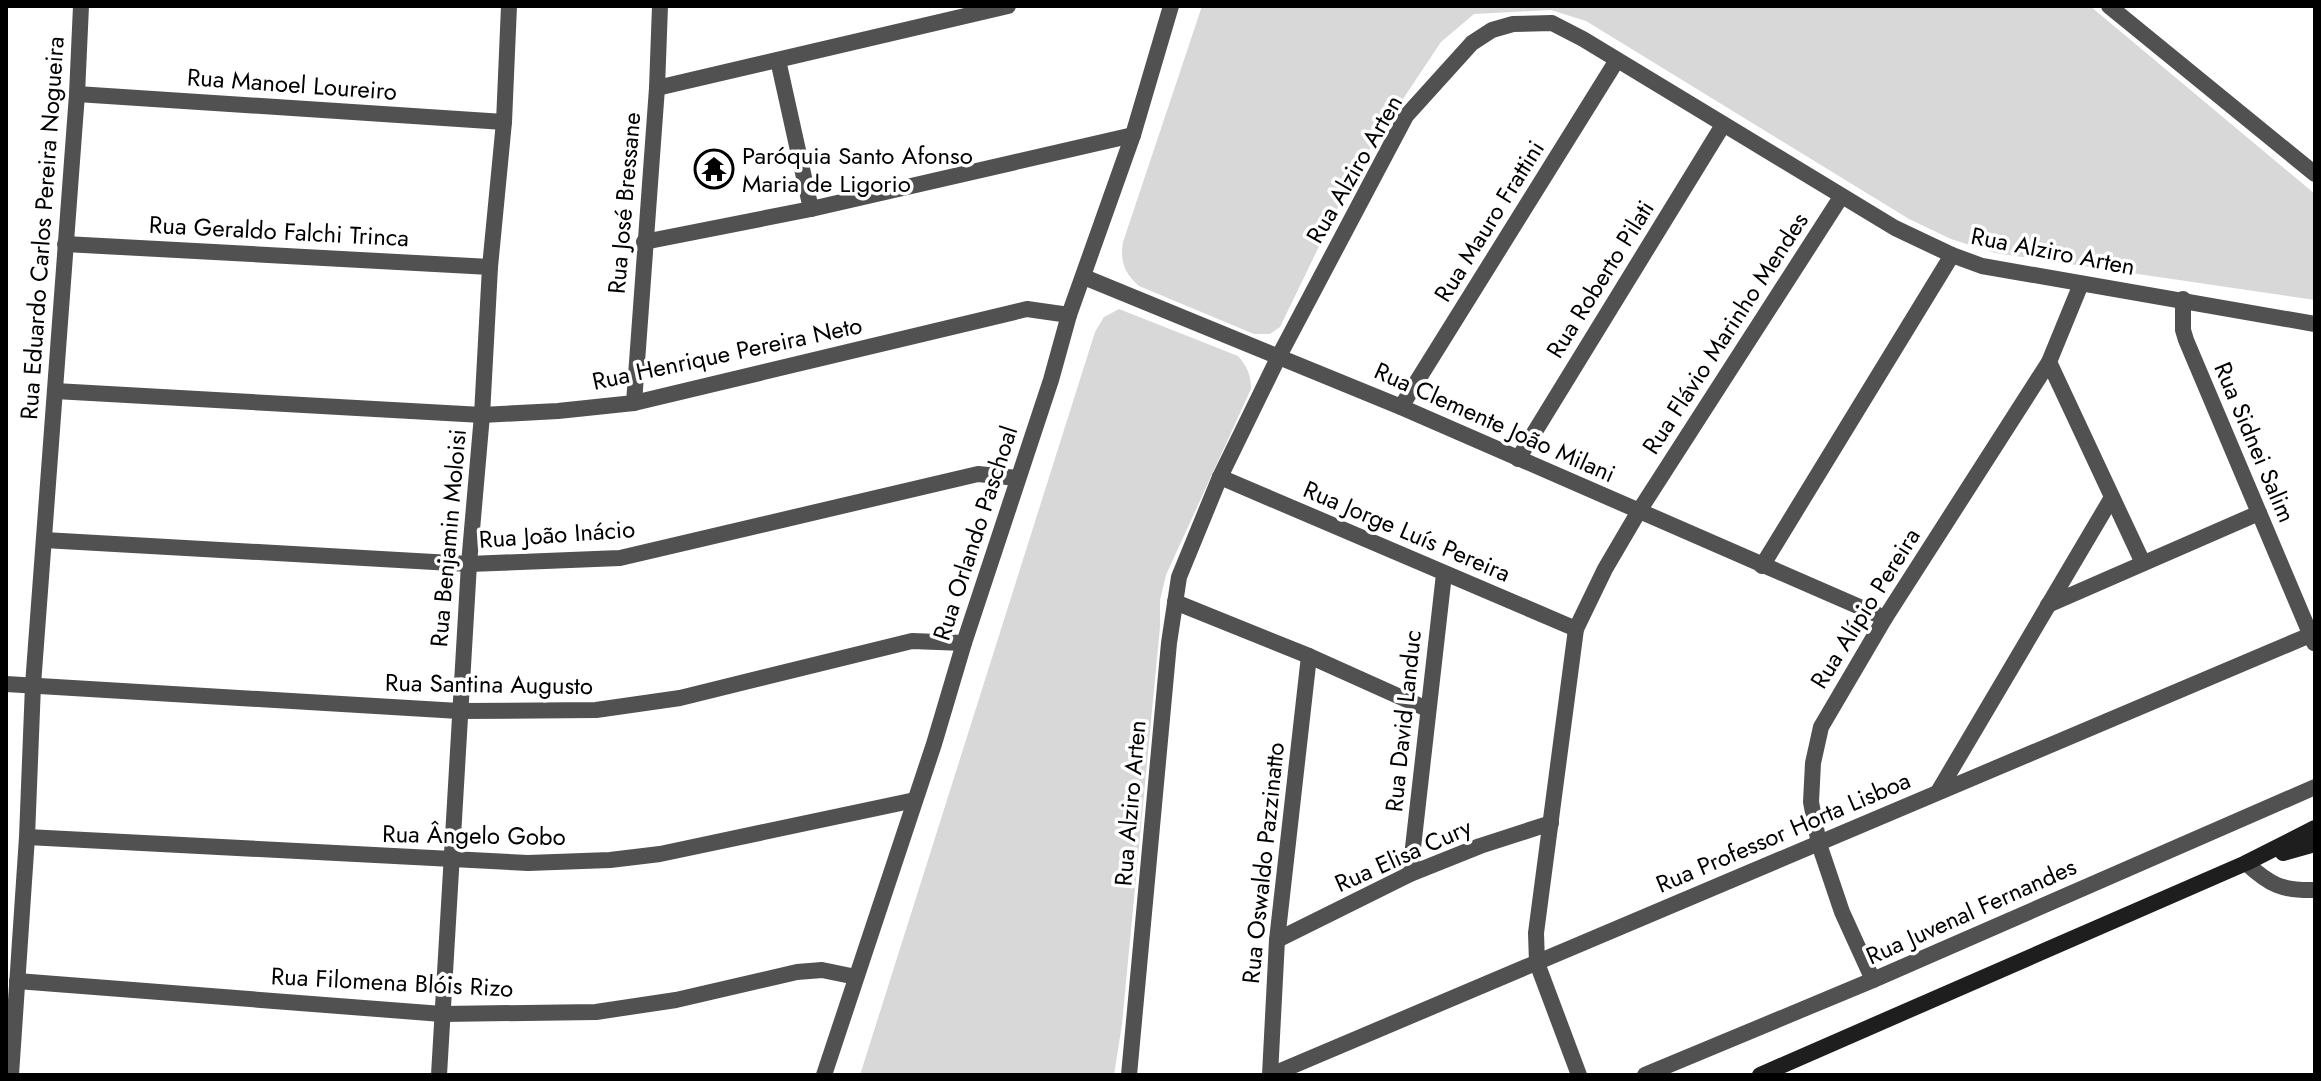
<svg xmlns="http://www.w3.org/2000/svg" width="2321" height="1081" font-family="Jost,sans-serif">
<rect width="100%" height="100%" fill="#fff"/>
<!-- green -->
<g fill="#d8d8d8">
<path d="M1202,6h888l225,188v106l-320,-47 -44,-14 -42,-20 -323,-198 -35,-11 -77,4 -33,28 -84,126 -77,159 -10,7h-16l-115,-48c-15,-13 -19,-25 -16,-44z"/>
<path d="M1119,309l119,47c9,10 13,19 13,33l-85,186 -6,25v27l-38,397 -8,51h-254l235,-743 9,-15z"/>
</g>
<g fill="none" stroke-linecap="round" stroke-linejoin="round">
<!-- minor -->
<g stroke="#515151" stroke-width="16">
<path d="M2109,6l206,168"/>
<path d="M778,60l33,149"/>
<path d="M657,88l351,-82"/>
<path d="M77,94l427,28"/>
<path d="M644,242l167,-33 322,-74"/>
<path d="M65,244l425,23"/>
<path d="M1084,277l317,130 484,211"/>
<path d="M2183,299v31l3,10 128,303"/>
<path d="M2049,362l94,201"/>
<path d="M55,391l427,24 76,-4 76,-8 393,-94 42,6"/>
<path d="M634,403l23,-315 3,-82"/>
<path d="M1401,407l216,-347"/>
<path d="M1518,459l205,-334"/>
<path d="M1220,477l356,152"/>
<path d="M44,540l425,24 151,-6 358,-84 39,4"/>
<path d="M1762,566l190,-311"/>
<path d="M1175,602l134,54 118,53"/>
<path d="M2048,605l211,-92"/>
<path d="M6,684l453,27 137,-1 84,-12 232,-57 52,2"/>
<path d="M1938,792l173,-293"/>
<path d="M27,837l501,26 82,-3 50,-6 255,-54"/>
<path d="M2246,863c24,22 36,28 69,27"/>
<path d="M1410,874l34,-300"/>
<path d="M1277,940l133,-66 70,-28 71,-23"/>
<path d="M1873,980l-31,-68 -23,-68 -8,-42 2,-39 8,-36 64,-109 164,-256 32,-78"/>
<path d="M17,981l425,33 154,-2 80,-12 121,-28 25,-2 34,7"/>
<path d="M11,1075l16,-238 6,-152 44,-591 4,-88"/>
<path d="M439,1075l30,-511 13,-149 8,-148 14,-145 5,-116"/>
<path d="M824,1075l110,-331 30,-101 87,-263 18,-65 64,-180 38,-129"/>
<path d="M1270,1075l7,-135 32,-284"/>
<path d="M1271,1075l1044,-442"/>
<path d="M1579,1075l-42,-112 -1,-30 40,-304 29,-60 34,-58 202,-314"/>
<path d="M1645,1075l228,-95 442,-193"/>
</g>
<!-- tertiary -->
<path stroke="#515151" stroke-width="16" d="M1129,1075l40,-432 10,-66 41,-100 59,-121 127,-240 66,-73 20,-13 21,-6 39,-1 31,16 312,189 57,27 30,11 333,58"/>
<!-- secondary -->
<g stroke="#1e1e1e" stroke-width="16">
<path d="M2283,853l32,-9"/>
<path d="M1760,1075l486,-212 69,-35"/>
</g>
</g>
<!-- icons -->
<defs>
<g id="temple-ring" transform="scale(2)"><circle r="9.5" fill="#fff" stroke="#000" stroke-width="1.5"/><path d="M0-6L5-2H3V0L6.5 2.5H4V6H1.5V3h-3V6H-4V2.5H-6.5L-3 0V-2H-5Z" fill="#000"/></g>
</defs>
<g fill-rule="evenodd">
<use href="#temple-ring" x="714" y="169"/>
</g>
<g text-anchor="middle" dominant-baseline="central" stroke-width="7" stroke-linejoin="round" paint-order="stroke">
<!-- street labels -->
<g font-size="24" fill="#000" stroke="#fff">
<text transform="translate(292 84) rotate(4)">Rua Manoel Loureiro</text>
<text transform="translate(1354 169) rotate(-60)">Rua Alziro Arten</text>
<text transform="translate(624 203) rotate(-85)">Rua José Bressane</text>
<text transform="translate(1489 221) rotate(-58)">Rua Mauro Frattini</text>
<text transform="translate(42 228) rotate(-86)">Rua Eduardo Carlos Pereira Nogueira</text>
<text transform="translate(279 231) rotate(3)">Rua Geraldo Falchi Trinca</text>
<text transform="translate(2053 251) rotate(11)">Rua Alziro Arten</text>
<text transform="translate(1600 279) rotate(-58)">Rua Roberto Pilati</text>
<text transform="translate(1725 333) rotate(-57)">Rua Flávio Marinho Mendes</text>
<text transform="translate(727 353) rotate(-12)">Rua Henrique Pereira Neto</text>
<text transform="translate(1495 422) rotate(24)">Rua Clemente João Milani</text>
<text transform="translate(2255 442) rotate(67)">Rua Sidnei Salim</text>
<text transform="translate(1407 531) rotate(23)">Rua Jorge Luís Pereira</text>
<text transform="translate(975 533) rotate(-72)">Rua Orlando Paschoal</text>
<text transform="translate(557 534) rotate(-4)">Rua João Inácio</text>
<text transform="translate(448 538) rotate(-85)">Rua Benjamin Moloisi</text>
<text transform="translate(1865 608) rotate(-58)">Rua Alípio Pereira</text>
<text transform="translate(489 684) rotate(1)">Rua Santina Augusto</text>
<text transform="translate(1403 721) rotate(-84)">Rua David Landuc</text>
<text transform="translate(1130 803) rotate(-85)">Rua Alziro Arten</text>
<text transform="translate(1783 832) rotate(-23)">Rua Professor Horta Lisboa</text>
<text transform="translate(474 835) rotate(1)">Rua Ângelo Gobo</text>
<text transform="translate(1403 855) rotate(-24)">Rua Elisa Cury</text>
<text transform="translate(1263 863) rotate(-84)">Rua Oswaldo Pazzinatto</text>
<text transform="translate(1971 911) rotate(-24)">Rua Juvenal Fernandes</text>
<text transform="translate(392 982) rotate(3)">Rua Filomena Blóis Rizo</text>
</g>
<!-- poi labels -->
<g font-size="24" fill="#000" stroke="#fff" text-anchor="start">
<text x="742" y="155">Paróquia Santo Afonso<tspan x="742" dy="28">Maria de Ligorio</tspan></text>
</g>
</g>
<!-- border -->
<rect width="2321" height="1081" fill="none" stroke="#000000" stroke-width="16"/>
</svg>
